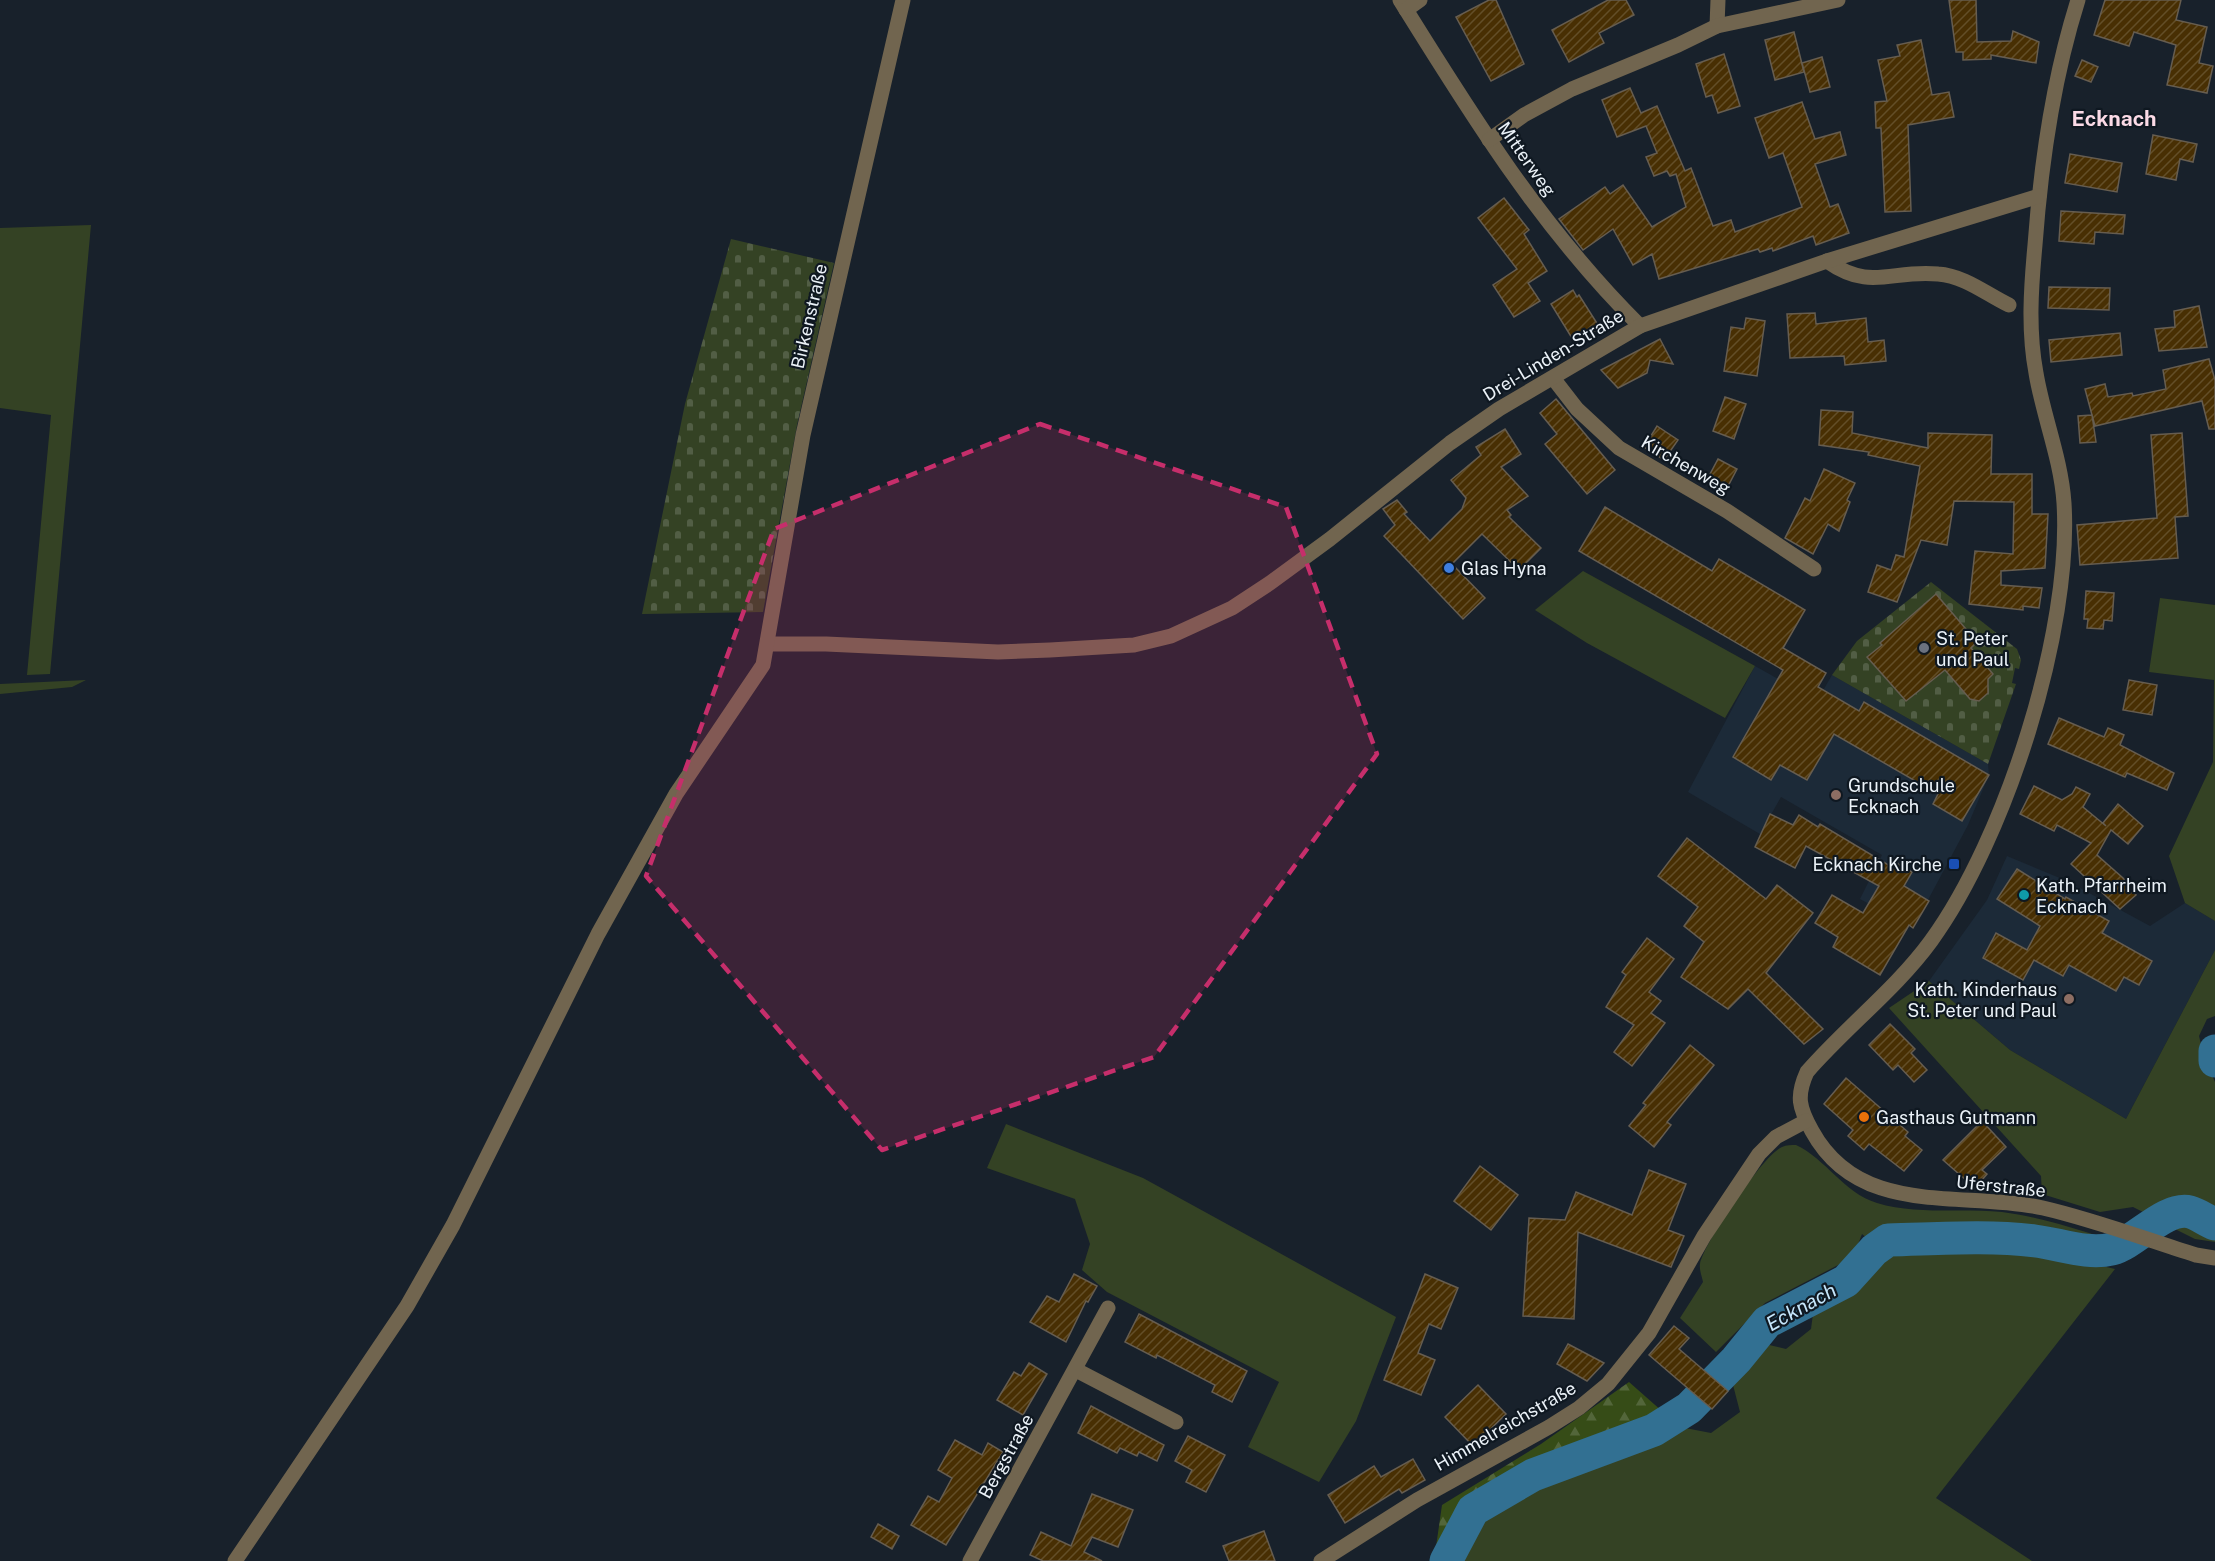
<svg xmlns="http://www.w3.org/2000/svg" width="2215" height="1561" font-family="'Public Sans',sans-serif">
<defs>
<pattern id="forest-firs" width="22" height="20" patternUnits="userSpaceOnUse" patternTransform="scale(1.5)"><rect width="22" height="20" fill="#364c17"/><path d="M5 1l3.5 6h-7zM16 11l3.5 6h-7z" fill="#53663a"/></pattern>
<pattern id="cemetery-stones" width="16" height="16" patternUnits="userSpaceOnUse" patternTransform="scale(1.5)"><rect width="16" height="16" fill="#344224"/><path d="M2 7V4a2 2 0 0 1 4 0v3zM10 15v-3a2 2 0 0 1 4 0v3z" fill="#525e45"/></pattern>
<pattern id="building-hatch" width="6" height="6" patternUnits="userSpaceOnUse" patternTransform="scale(1.5)"><rect width="6" height="6" fill="#482f03"/><path d="M-1 1l2-2M0 6l6-6M5 7l2-2" fill="none" stroke="#634e28"/></pattern>
</defs>
<rect width="100%" height="100%" fill="#18212b"/>
<!-- built -->
<g fill="#1c2a38">
<path d="M1755,666l62,35 15,-26 156,89 1,11 -21,50 -55,103 -53,-29 22,-44 -101,-58 -21,37 -72,-42z"/>
<path d="M2007,856l60,25 83,45 35,-23 30,18v29l-89,169 -116,-69 -81,-69 58,-81z"/>
</g>
<!-- green -->
<g fill="#344224">
<path d="M91,225l-41,449 -23,1 24,-260 -51,-7v-180z"/>
<path d="M1583,571l172,95 -30,52 -138,-75 -52,-33z"/>
<path d="M2160,598l55,7v316l-30,-18 -16,-47 44,-94 1,-82 -65,-8z"/>
<path d="M86,680l-14,7 -72,7v-10z"/>
<path d="M2215,950v66l-8,3 -8,17 5,21 11,25v131l-34,-14 -36,14 -12,-6 -33,5 -58,-18 -1,-18 -152,-168 40,-27 81,69 116,69z"/>
<path d="M1006,1124l137,54 253,139 -40,104 -37,61 -71,-35 31,-65 -172,-90 -25,-22 8,-26 -15,-45 -88,-31z"/>
<path d="M1796,1145c30,14 48,48 81,58 39,12 85,5 125,9 47,6 92,23 137,37l-41,16 17,4 -179,229 96,63h-571l16,-41 55,-33 148,-60 31,6 29,-21 -7,-27 32,-41 21,5 25,-20 2,-15 -7,-3 47,-24 27,-38 -18,-15 -7,18 -15,12 -75,39 -49,49 -36,-34 23,-36c-1,-5 -4,-13 -3,-18 4,-21 63,-109 82,-117 4,-2 10,-2 14,-2z"/>
<path d="M2182,1220h10l23,8v14l-20,-3 -28,-14z"/>
</g>
<!-- forest -->
<path fill="url(#forest-firs)" d="M1629,1382l51,45 -148,60 -55,33 -16,41h-27l8,-56 99,-61z"/>
<!-- cemetery -->
<g fill="url(#cemetery-stones)">
<path d="M731,239l103,24 -37,162 -34,187 -121,2 43,-210z"/>
<path d="M1931,582l86,67 4,11 -2,9 -4,-1 -3,15 4,1 -28,80 -156,-89 25,-34z"/>
</g>
<g fill="none" stroke-linecap="round" stroke-linejoin="round">
<!-- river -->
<g stroke="#327092" stroke-width="33">
<path d="M2215,1051v10"/>
<path d="M1446,1561l27,-51 60,-35 121,-45 35,-22 47,-48 31,-38 79,-41 28,-31 14,-10c48,-1 99,-5 147,1 25,3 52,14 77,8 23,-6 53,-43 78,-37 8,2 17,9 25,12"/>
</g>
</g>
<!-- building -->
<g fill="url(#building-hatch)" stroke="#665d50" stroke-width="1.5">
<path d="M1489,0h7l28,64 -33,17 -35,-64z"/>
<path d="M1608,0h18l8,15 -35,18 5,10 -35,19 -17,-32z"/>
<path d="M1949,0h27l1,42 34,-1 2,-10 26,11 -3,21 -45,-8v4l-28,1v-8h-7z"/>
<path d="M2105,0h76l-5,20 31,7 -8,36 14,3 -6,27 -40,-8 9,-40 -42,-13 -5,14 -35,-11z"/>
<path d="M1794,32l10,40 -29,8 -10,-40z"/>
<path d="M1921,40l11,55 17,-3 5,25 -46,8 3,86 -26,1 -4,-84h-5l-1,-26 12,-1 -9,-41 22,-4 -3,-11z"/>
<path d="M1724,54l16,52 -22,7 -6,-18 -6,2 -10,-33z"/>
<path d="M1822,57l8,30 -20,5 -8,-29z"/>
<path d="M2082,60l16,7 -7,15 -16,-6z"/>
<path d="M1630,88l11,25 16,-7 28,65 6,-3 22,58 18,-6 4,12 67,-25 -19,-54 -14,5 -14,-40 47,-16 13,37 25,-7 6,23 -31,9 15,43 8,-3 11,29 -33,12 -3,-9 -40,15 -1,-3 -12,4 -2,-3 -99,30 -7,-25 -19,11 -20,-36 -30,21 -24,-31 46,-32 5,7 13,-9 29,42 34,-20 -10,-33 -6,2 -3,-5 -13,5 -8,-19 11,-4 -11,-27 -29,11 -15,-37z"/>
<path d="M2153,135l44,9 -4,18 -13,-3 -4,21 -30,-6z"/>
<path d="M2070,154l52,9 -5,29 -52,-9z"/>
<path d="M1504,198l25,32 -5,4 23,37 -19,12 12,18 -26,16 -21,-32 24,-16 -39,-51z"/>
<path d="M2061,211l64,4 -2,19 -28,-2 -1,12 -35,-3z"/>
<path d="M2049,287l61,1 -1,22 -61,-2z"/>
<path d="M1573,290l4,7 2,-2 21,33 -25,15 -24,-39z"/>
<path d="M2199,306l8,41 -48,4 -4,-22 20,-2 -1,-16z"/>
<path d="M1815,313l1,11 50,-6 2,24 16,-2 2,21 -41,4 -1,-9 -54,2 -3,-44z"/>
<path d="M1746,318l19,3 -8,55 -33,-5 7,-44 13,2z"/>
<path d="M2120,333l2,22 -71,7 -2,-22z"/>
<path d="M1660,339l13,25 -23,-4 -3,13 -29,15 -17,-18z"/>
<path d="M2209,359l6,21v49h-6l-7,-28 -107,25 -3,-11 4,27 -16,1 -2,-27 14,-1 -7,-26 20,-5 3,13 24,-4 1,3 33,-7 -3,-19z"/>
<path d="M1725,397l21,7 -12,35 -21,-8z"/>
<path d="M1556,399l59,71 -28,24 -42,-50 12,-10 -17,-21z"/>
<path d="M1821,410l32,2 -1,21 76,15v-15l64,2 -1,39h41v40h16l-3,54 -44,3v14l41,3 -3,20 -16,-2v4l-54,-6 6,-53 38,3 1,-52 -60,-1 -7,44 -26,-5 -24,62 -29,-10 9,-27 14,5 5,-15 8,2 16,-91 -52,-11 1,-3 -50,-7z"/>
<path d="M1657,426l21,14 -14,20 -20,-13z"/>
<path d="M1505,429l16,25 -20,13 27,29 -21,14 4,5 -2,2 32,31 -22,22 -37,-36 -30,30 33,34 -22,21 -79,-83 11,-11 -12,-16 14,-9 10,12 -3,2 26,27 32,-32 4,-11 -15,-18 30,-25 -5,-8z"/>
<path d="M2182,433l6,83 -13,1 3,41 -98,7 -3,-40 80,-7 -6,-83z"/>
<path d="M1718,459l19,10 -10,19 -19,-10z"/>
<path d="M1824,469l31,14 -8,17 3,2 -11,29 -11,-7 -15,30 -28,-16 20,-40 5,3z"/>
<path d="M1605,507l107,64 7,-12 86,51 -22,38 43,25 -8,14 41,24 5,-9 125,73 -27,46 -29,-17 5,-10 -104,-60 -27,46 -27,-15 -9,15 -38,-23 50,-87 -204,-119z"/>
<path d="M2086,591l28,2 -2,28 -8,-1 -1,9 -16,-1 1,-9h-4z"/>
<path d="M1936,594l41,48 -6,6 22,26 -5,5v14l-9,8 -9,-2 -25,-29 -39,31 -39,-44 15,-12 -2,-2z"/>
<path d="M2129,680l28,5 -5,30 -29,-5z"/>
<path d="M2059,718l45,19 4,-9 16,7 -4,10 54,28 -7,17 -40,-17 -2,4 -77,-33z"/>
<path d="M2034,786l28,14 10,-6 4,-7 14,7 -7,13 23,19 -3,-3 15,-19 25,22 -15,18 -17,-14 -14,25 26,23 13,17 -16,14 -49,-45 20,-21 -34,-18 -3,6 -34,-17z"/>
<path d="M1770,814l23,11 6,-10 19,12 2,-3 70,42 3,-5 19,11 -8,14 25,15 -16,27 -4,-3 -29,50 -47,-28 5,-10 -23,-14 17,-28 31,18 16,-27 -73,-40 -11,22 -40,-21z"/>
<path d="M1687,838l79,61 11,-14 36,28 -47,60 57,56 -19,15 -56,-55 -20,20 -47,-32 23,-35 -20,-16 14,-19 -40,-31z"/>
<path d="M2017,869l48,30 1,-2 43,24 -7,12 50,28 -13,24 -15,-8 -8,14 -47,-26 -6,11 -29,-16 -11,20 -40,-22 13,-25 31,17 13,-24 -43,-27z"/>
<path d="M1647,938l27,21 -25,33 12,9 -10,12 14,10 -33,43 -18,-14 20,-27 -28,-18 20,-32 -4,-3z"/>
<path d="M1890,1024l25,25 -4,4 16,17 -13,12 -16,-17 -5,5 -24,-25z"/>
<path d="M1690,1045l24,20 -47,57 4,3 -17,22 -25,-21 17,-21 -3,-2z"/>
<path d="M1846,1078l62,54 -3,4 17,14 -18,21 -35,-27 -5,6 -16,-14 5,-6 -29,-26z"/>
<path d="M1982,1121l24,26 -24,23 5,4 -12,14 -32,-28z"/>
<path d="M1480,1166l38,29 -27,35 -37,-29z"/>
<path d="M1649,1170l37,14 -18,46 16,6 -13,31 -93,-35 -4,87 -51,-3 6,-98 36,2 11,-28 56,23z"/>
<path d="M1074,1274l23,12 -9,16 -2,-1 -20,41 -36,-20 17,-26 12,6z"/>
<path d="M1425,1274l33,14 -17,41 -12,-5 -11,29 17,7 -14,35 -37,-15z"/>
<path d="M1139,1314l108,57 -15,31 -20,-10 3,-7 -58,-30 -1,3 -31,-16z"/>
<path d="M1674,1326l15,12 -10,11 49,42 -16,18 -63,-54z"/>
<path d="M1568,1344l36,19 -17,18 -30,-17z"/>
<path d="M1029,1363l18,11 -24,41 -26,-15 17,-28 7,4z"/>
<path d="M1478,1385l28,29 -33,32 -28,-29z"/>
<path d="M1091,1406l73,39 -7,16 -18,-9 -2,4 -17,-8 -3,5 -39,-20z"/>
<path d="M1188,1436l37,19 -19,37 -20,-10 6,-12 -17,-9z"/>
<path d="M955,1440l27,15 6,-12 15,9 -57,93 -35,-20 17,-29 11,6 13,-24 -14,-8z"/>
<path d="M1413,1459l12,21 -23,13 -3,-4 -54,34 -17,-28 46,-29 7,11z"/>
<path d="M1092,1494l41,16 -15,37 -26,-10 -8,15 18,9h-59l-13,-6 11,-23 30,14z"/>
<path d="M878,1524l21,12 -7,13 -21,-12z"/>
<path d="M1264,1531l11,30h-46l-6,-15z"/>
</g>
<g fill="none" stroke-linecap="round" stroke-linejoin="round">
<!-- minor -->
<g stroke="#71654f" stroke-width="15">
<path d="M1400,0c72,116 142,229 240,326"/>
<path d="M2078,0c-25,79 -37,163 -43,245 -4,43 -7,85 1,128 7,43 25,85 28,130 8,127 -58,335 -133,438 -35,48 -85,86 -124,131 -11,24 -8,36 5,59 48,88 151,59 231,77 52,12 102,31 153,47l19,3"/>
<path d="M1406,10l14,-10"/>
<path d="M1717,26l1,-26"/>
<path d="M1489,140l35,-25 48,-26 106,-44 39,-19 121,-26"/>
<path d="M1827,261c44,31 65,8 111,13 27,2 48,20 71,31"/>
<path d="M1553,378l24,31 42,39 108,63 87,58"/>
<path d="M768,644h58l172,8 52,-2 84,-5 37,-9 61,-28 38,-25 60,-44 120,-96 49,-34 141,-83 187,-65 212,-65"/>
<path d="M1076,1370l100,52"/>
<path d="M235,1561l172,-255 46,-81 145,-291 78,-140 87,-129 40,-230 100,-435"/>
<path d="M970,1561l138,-253"/>
<path d="M1321,1561l96,-61 132,-73 30,-19 29,-24 41,-51 55,-97 55,-82 17,-17 30,-16"/>
</g>
</g>
<!-- marked area -->
<path fill="#c62e6b" fill-opacity="0.2" stroke="#c62e6b" stroke-width="4.5" stroke-dasharray="12 8" stroke-linejoin="round" d="M1040,424l246,83 91,247 -223,303 -272,93 -236,-274 128,-347z"/>
<!-- markers -->
<circle fill="#3f7fe0" stroke="#0f1821" stroke-width="2" cx="1449" cy="568" r="6"/>
<circle fill="#6b7280" stroke="#0f1821" stroke-width="2" cx="1924" cy="648" r="6"/>
<g fill="#8d6e63" stroke="#0f1821" stroke-width="2">
<circle cx="1836" cy="795" r="6"/>
<circle cx="2069" cy="999" r="6"/>
</g>
<rect fill="#1a4fb4" stroke="#0f1821" stroke-width="2" x="1948" y="858" width="12" height="12" rx="3"/>
<circle fill="#0f9aa8" stroke="#0f1821" stroke-width="2" cx="2024" cy="895" r="6"/>
<circle fill="#e8710a" stroke="#0f1821" stroke-width="2" cx="1864" cy="1117" r="6"/>
<g text-anchor="middle" dominant-baseline="central" stroke-width="4.5" stroke-linejoin="round" paint-order="stroke">
<!-- street labels -->
<g font-size="18" fill="#ebf2f8" stroke="#0f1821">
<text transform="translate(1527 159) rotate(55)">Mitterweg</text>
<text transform="translate(809 316) rotate(-77)">Birkenstraße</text>
<text transform="translate(1553 355) rotate(-31)">Drei-Linden-Straße</text>
<text transform="translate(1686 465) rotate(30)">Kirchenweg</text>
<text transform="translate(2001 1186) rotate(6)">Uferstraße</text>
<text transform="translate(1505 1426) rotate(-30)">Himmelreichstraße</text>
<text transform="translate(1006 1456) rotate(-61)">Bergstraße</text>
</g>
<!-- poi labels -->
<g font-size="18" fill="#ebf2f8" stroke="#0f1821" text-anchor="start">
<text x="1461" y="568">Glas Hyna</text>
<text x="1936" y="638">St. Peter<tspan x="1936" dy="21">und Paul</tspan></text>
<text x="1848" y="785">Grundschule<tspan x="1848" dy="21">Ecknach</tspan></text>
<text x="1942" y="864" text-anchor="end">Ecknach Kirche</text>
<text x="2036" y="885">Kath. Pfarrheim<tspan x="2036" dy="21">Ecknach</tspan></text>
<text x="2057" y="989" text-anchor="end">Kath. Kinderhaus<tspan x="2057" dy="21">St. Peter und Paul</tspan></text>
<text x="1876" y="1117">Gasthaus Gutmann</text>
</g>
<!-- water labels -->
<g font-size="20" font-style="italic" fill="#c6e7fc" stroke="#0f1821">
<text transform="translate(1801 1307) rotate(-29)">Ecknach</text>
</g>
<!-- quarter labels -->
<g font-size="21" font-weight="bold" fill="#fbdae6" stroke="#0f1821">
<text x="2114" y="118">Ecknach</text>
</g>
</g>
</svg>
